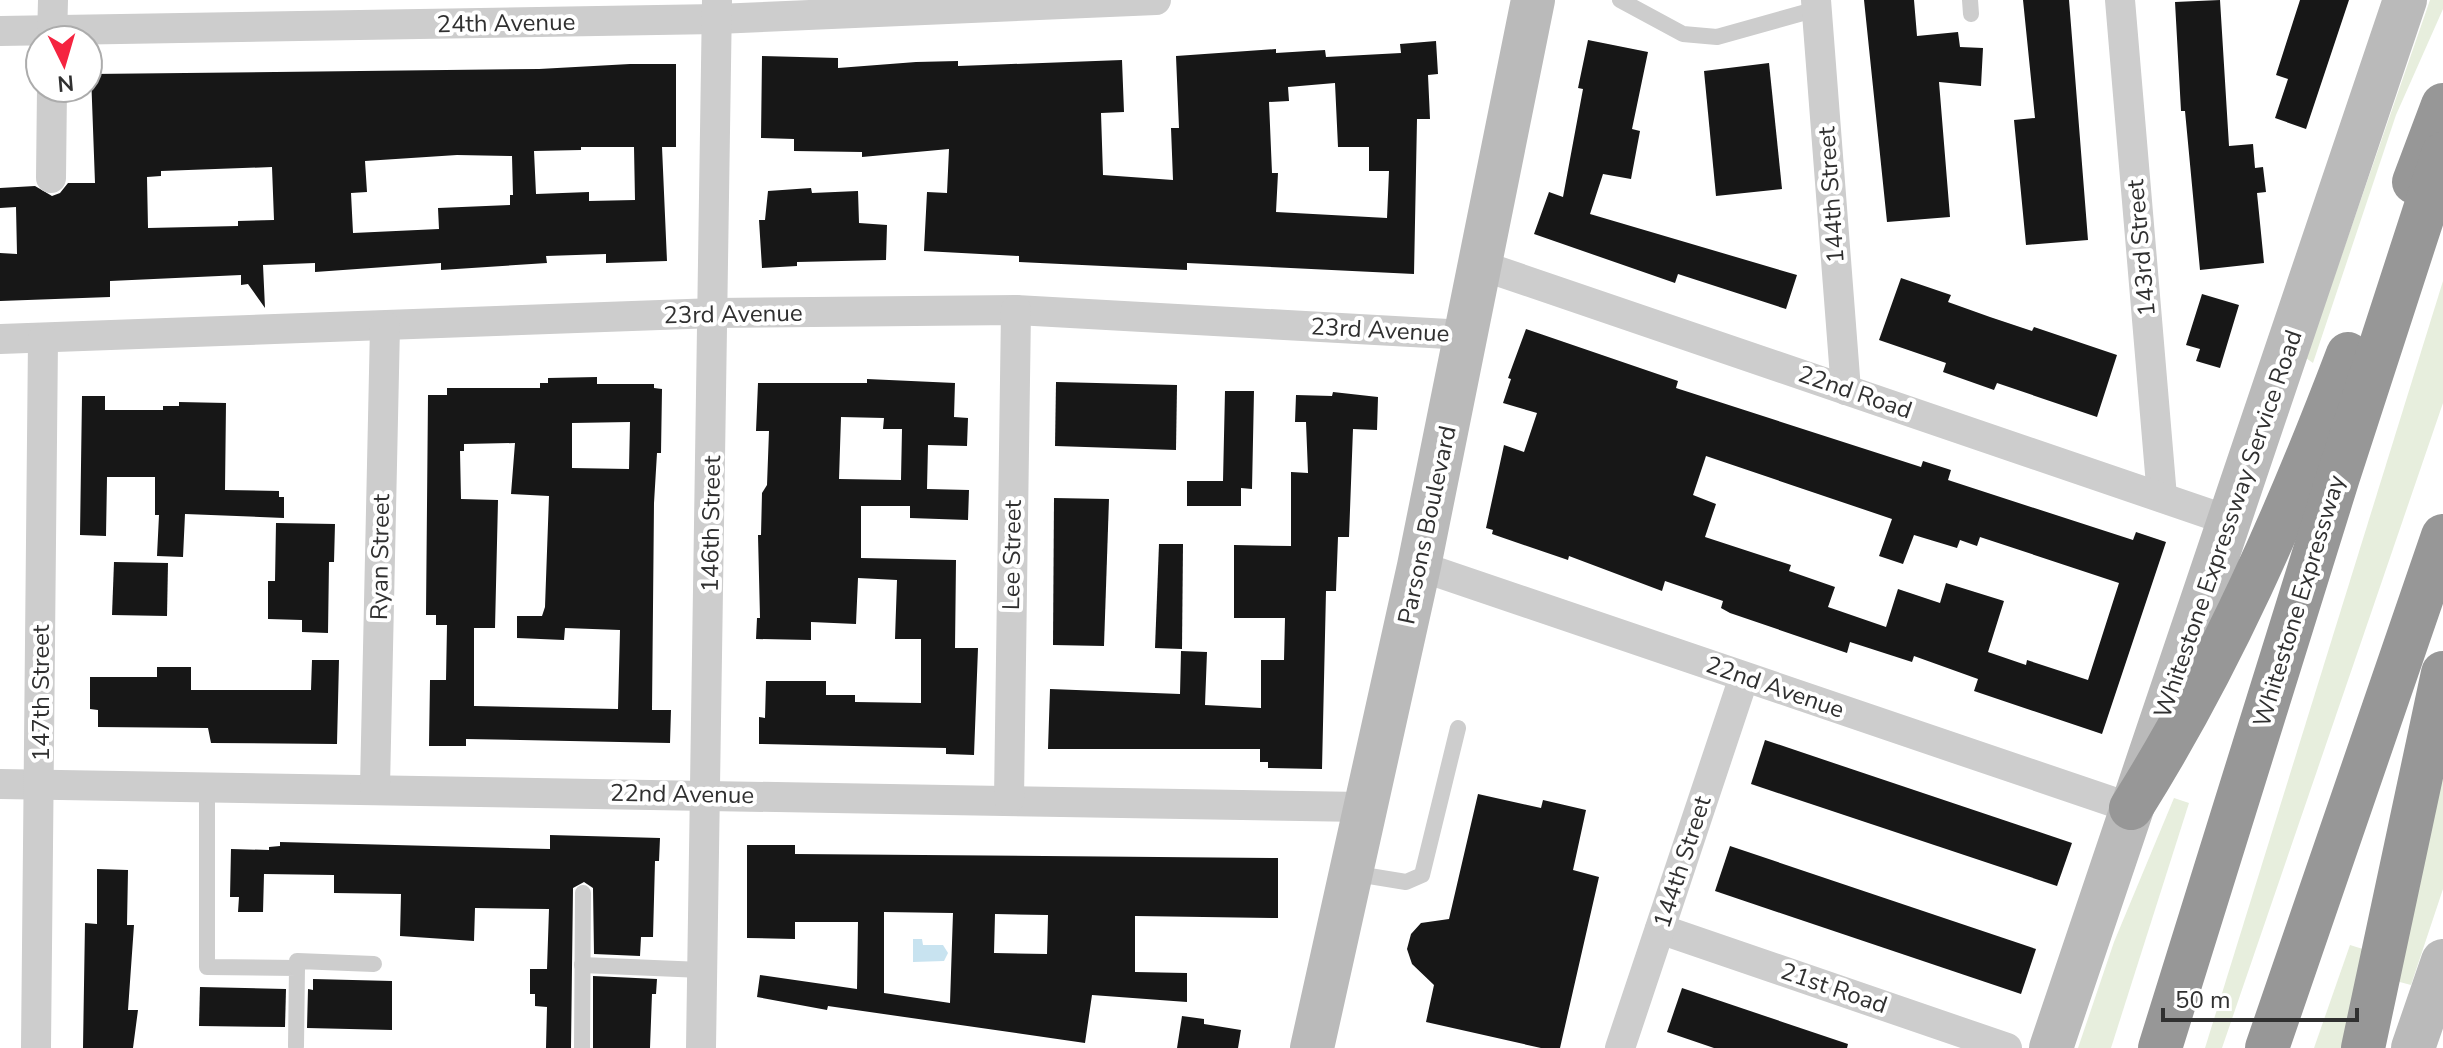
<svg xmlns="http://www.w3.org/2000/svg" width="2443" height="1048" font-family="'Nunito Sans',sans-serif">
<rect width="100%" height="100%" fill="#fff"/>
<!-- green -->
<g fill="#e7eedd">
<path d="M2430,0h13v9l-47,106 -83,248 -7,-5z"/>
<path d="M2443,281v122l-221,645h-17z"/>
<path d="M2443,767v122l-32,96 -15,-4z"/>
<path d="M2174,798l15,5 -78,245h-33l36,-106z"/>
<path d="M2350,945l16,5 -20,98h-32z"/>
</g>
<!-- water -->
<path fill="#c8e3f0" d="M913,939h9l1,6h20l5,8 -4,8 -31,1z"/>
<!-- building -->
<g fill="#171717" fill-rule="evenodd">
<path d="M1864,0h50l3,36 41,-4 2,15 23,1 -2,38 -42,-4 11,135 -63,5z"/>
<path d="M2023,0h46l19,240 -62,5 -12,-125 21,-2z"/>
<path d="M2220,0l9,146 24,-2 2,24 8,-1 3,25 -9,1 7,70 -64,7 -15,-159h-4l-6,-109z"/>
<path d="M2300,0h49l-43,129 -31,-11 13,-39 -12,-4z"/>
<path d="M1588,40l60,12 -16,77 8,2 -9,48 -28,-5 -13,40 207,61 -11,34 -108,-35 -3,9 -141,-49 15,-42 14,5 20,-108 -5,-1z"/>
<path d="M1436,41l2,33 -10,1 2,44h-13l-3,155 -227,-11v7l-168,-8v-6l-95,-5 3,-59 20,1 2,-44 -87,8v-5l-68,-1v-12l-33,-1 1,-82 76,2v10l78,-6 42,-1v5l164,-6 2,52 -23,1 2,62 70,5 -2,-52h8l-3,-72 100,-7v4l49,-3 1,7 75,-4 -1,-9zM1335,83l3,64h31v24h20l-2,47 -111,-6 2,-39h-6l-3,-71 20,-1 -1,-14z"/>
<path d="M1769,63l13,126 -66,7 -12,-125z"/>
<path d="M630,64h46v83h-14l5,114 -61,2v-9l-60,2 1,7 -106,7v-7l-126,9v-9l-52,2 2,43 -17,-24 -7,1v-10l-131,6v16l-110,4v-48l17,1 -1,-47 -16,1v-20l35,-2 17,10 8,-3 8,-10h27l-4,-109 448,-5zM581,147h53l1,53 -46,1v-9l-53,2 -2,-43 47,-1zM457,155l55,1 1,39h-3v10l-72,3 1,21 -86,4 -2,-40 16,-1 -2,-31zM272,167l2,53 -36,1v5l-90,2 -1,-51 14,-1v-5z"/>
<path d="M811,188l1,5 46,-2 1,32 28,2 -1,35 -89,2v4l-35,2 -3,-48h6l3,-29z"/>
<path d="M1901,278l50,17 -3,7 42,15 42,14 2,-4 83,28 -20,62 -100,-34 -3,7 -51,-18 3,-9 -67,-23z"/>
<path d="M2202,294l37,11 -19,63 -24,-7 4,-12 -14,-4z"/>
<path d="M1526,329l152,52 -2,7 245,79 2,-6 28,9 -3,10 185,60 3,-8 30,10 -64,192 -128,-43 4,-12 -64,-23 -2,6 -62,-20 -3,11 -117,-40 -9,-5 2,-7 -58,-20 -3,10 -93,-35 -1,4 -76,-26 1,-4 -7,-2 18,-83 20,7 13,-39 -34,-10 8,-24 -3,-1zM1706,456l186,63 -13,37 24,8 11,-29 43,13 3,-8 17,6 3,-9 139,46 -31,97 -61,-20 -1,5 -38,-13 16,-51 -58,-18 -6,20 -42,-14 -12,38 -58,-20 7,-20 -46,-16 2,-6 -86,-28 11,-33 -23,-9z"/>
<path d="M597,377v7h57v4l8,1 -1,64h-4l-3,50 -2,207h19l-1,33 -204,-4v7h-37l1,-66h16l1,-55h-11v-10h-10l2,-220h19v-7h93v-5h8v-5zM630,422l-1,47 -57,-1v-45zM515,443l-4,51 38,2 -4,111 -3,9h-25v22l47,2 1,-12 55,2 -2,79 -144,-3v-78h21l3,-128 -37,-1 -1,-48h4v-7z"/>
<path d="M867,379l88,4 -1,34 14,1 -1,28 -39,-1 -1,44 42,1 -1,30 -58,-2v-12h-49v52l95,2 -1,88h23l-4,107 -28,-1v-6l-187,-4v-27l6,1 1,-37h60v14h29v7l66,1v-64h-26l2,-59 -39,-2 -2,46 -45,-2v18l-55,-1 1,-21h3l-2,-83h3l1,-42 5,-8 2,-54h-13l2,-48h109zM841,417l43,1 -1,11h19l-1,51 -62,-1z"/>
<path d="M1056,382l121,3 -1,65 -121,-4z"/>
<path d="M1225,391h29l-2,98 -11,-1v18h-54v-25h36z"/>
<path d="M1333,392l45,5 -1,33 -24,-1 -4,108h-11l-2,54h-10l-4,178 -54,-1v-6h-8v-13h-212l2,-60 130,5 1,-43 26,1 -2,53 56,3v-48h23l1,-42h-51v-73l57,1v-74l17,1 -2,-51h-11l1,-27 36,1z"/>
<path d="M82,396h23v14h58v-4h16v-4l47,1 -1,87 54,1v6h5v21l-99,-4 -2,43 -26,-1 2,-41h-4v-38h-48l-1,59 -26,-1z"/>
<path d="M1054,498l55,1 -5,147 -51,-1z"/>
<path d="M276,523l59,1 -1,38h-5l-1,71 -26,-1v-12l-34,-1v-38h7z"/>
<path d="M1159,544h24l-1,105 -27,-1z"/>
<path d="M114,562l54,1 -1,53 -55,-1z"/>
<path d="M312,660h27l-2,84 -126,-1 -3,-15 -110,-1v-17l-8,-1v-32h67v-10h34v23h120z"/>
<path d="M1765,740l307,103 -15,43 -306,-102z"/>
<path d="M1478,794l63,14 2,-8 43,10 -13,60 26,7 -39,171h-19l-115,-26 8,-37 -22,-21 -5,-15 4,-15 10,-11 28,-4z"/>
<path d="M550,835l110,3 -1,23h-4l-2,76h-12l-1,19 -46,-2 -1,-66 -9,-6 -11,6 -2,160h-25l1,-41 -12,-1v-12h-5v-25h17l2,-60 -74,-1 -1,33 -74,-5 1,-42 -67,-1v-18l-70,-1 -1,38h-25l1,-15h-9l1,-48 38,1v-3l11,-1v-4l270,7z"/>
<path d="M747,845h48v9l483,4v60l-143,-2v56l52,1v29l-95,-7 -7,48 -257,-37 -1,4 -70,-13 3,-22 97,14 1,-67h-63v17l-48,-1zM884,912l69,1 -3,90 -66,-10zM995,914l53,1 -1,39 -53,-1z"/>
<path d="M1730,846l306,103 -15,45 -306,-103z"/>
<path d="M97,869l31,1 -1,55h7l-6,85h10l-5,38h-50l2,-125 12,1z"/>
<path d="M593,976l64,3 -1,15h-4l-2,54h-57z"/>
<path d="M313,979l79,2v49l-85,-2 1,-39 5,1z"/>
<path d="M200,987l86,2 -1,38 -86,-1z"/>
<path d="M1682,988l166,56 -1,4h-133l-47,-16z"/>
<path d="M1182,1016l22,3v5l37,6 -3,18h-61z"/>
</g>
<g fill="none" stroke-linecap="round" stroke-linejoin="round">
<!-- lane -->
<g stroke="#cdcdcd" stroke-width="16">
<path d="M1620,0l63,34 34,3 100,-28"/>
<path d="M1970,0l1,14"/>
<path d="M207,786v181l90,1 -1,78"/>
<path d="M1351,873l55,9 16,-7 36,-147"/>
<path d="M582,965l120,5"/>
<path d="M297,968v-7l77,3"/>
<path d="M582,1048l1,-155"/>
</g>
<!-- street -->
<g stroke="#cdcdcd" stroke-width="30">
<path d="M1816,0l30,390"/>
<path d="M2120,0l42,497"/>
<path d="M0,31l717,-12 439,-19"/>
<path d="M52,40l1,-40"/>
<path d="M51,178l1,-90"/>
<path d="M1480,265l750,256"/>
<path d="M0,339l715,-26 301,-3 450,25"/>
<path d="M1419,566l712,242"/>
<path d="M0,784l1363,23"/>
<path d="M375,787l10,-461"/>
<path d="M1009,799l7,-489"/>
<path d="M1660,929l347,119"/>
<path d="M36,1048l7,-709"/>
<path d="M701,1048l16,-1048"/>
<path d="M1620,1048l124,-371"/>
</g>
<!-- secondary -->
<g stroke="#bababa" stroke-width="44">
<path d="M1312,1048l107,-482 114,-566"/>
<path d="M2051,1048l354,-1048"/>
<path d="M2413,1048l30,-87"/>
</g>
<!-- highway -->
<g stroke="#979797" stroke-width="44">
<path d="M2414,182l29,-77"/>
<path d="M2131,808c90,-143 157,-296 217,-454"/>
<path d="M2160,1048l178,-571 105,-323"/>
<path d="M2267,1048l176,-512"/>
<path d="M2363,1048l80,-375"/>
</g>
</g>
<g text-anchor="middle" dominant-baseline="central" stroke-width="8" stroke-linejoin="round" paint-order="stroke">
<!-- street labels -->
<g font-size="24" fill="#303030" stroke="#fff">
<text transform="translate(506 23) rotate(-1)">24th Avenue</text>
<text transform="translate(1831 195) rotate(-94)">144th Street</text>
<text transform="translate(2141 248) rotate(-95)">143rd Street</text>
<text transform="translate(733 314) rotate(-1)">23rd Avenue</text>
<text transform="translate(1380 330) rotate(3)">23rd Avenue</text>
<text transform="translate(1855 392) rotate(19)">22nd Road</text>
<text transform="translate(711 524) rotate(-89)">146th Street</text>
<text transform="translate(2228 524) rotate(-71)">Whitestone Expressway Service Road</text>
<text transform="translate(1427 525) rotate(-78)">Parsons Boulevard</text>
<text transform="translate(1012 555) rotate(-89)">Lee Street</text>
<text transform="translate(380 557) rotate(-89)">Ryan Street</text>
<text transform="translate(2299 601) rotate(-73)">Whitestone Expressway</text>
<text transform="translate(1775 687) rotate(19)">22nd Avenue</text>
<text transform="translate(41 693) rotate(-90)">147th Street</text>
<text transform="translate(682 794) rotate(1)">22nd Avenue</text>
<text transform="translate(1682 862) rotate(-72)">144th Street</text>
<text transform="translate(1834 988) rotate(19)">21st Road</text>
</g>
</g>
<!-- north arrow -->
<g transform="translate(64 64) rotate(175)"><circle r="38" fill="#ffffff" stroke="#acacac" stroke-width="2"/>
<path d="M0-6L14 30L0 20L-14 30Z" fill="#f52440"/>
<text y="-12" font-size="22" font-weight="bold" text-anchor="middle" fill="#303030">N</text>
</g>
<!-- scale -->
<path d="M2163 1008v12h194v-12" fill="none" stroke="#303030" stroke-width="4"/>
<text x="2175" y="1008" font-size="24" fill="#303030" stroke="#ffffff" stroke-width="6" paint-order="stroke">50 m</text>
</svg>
